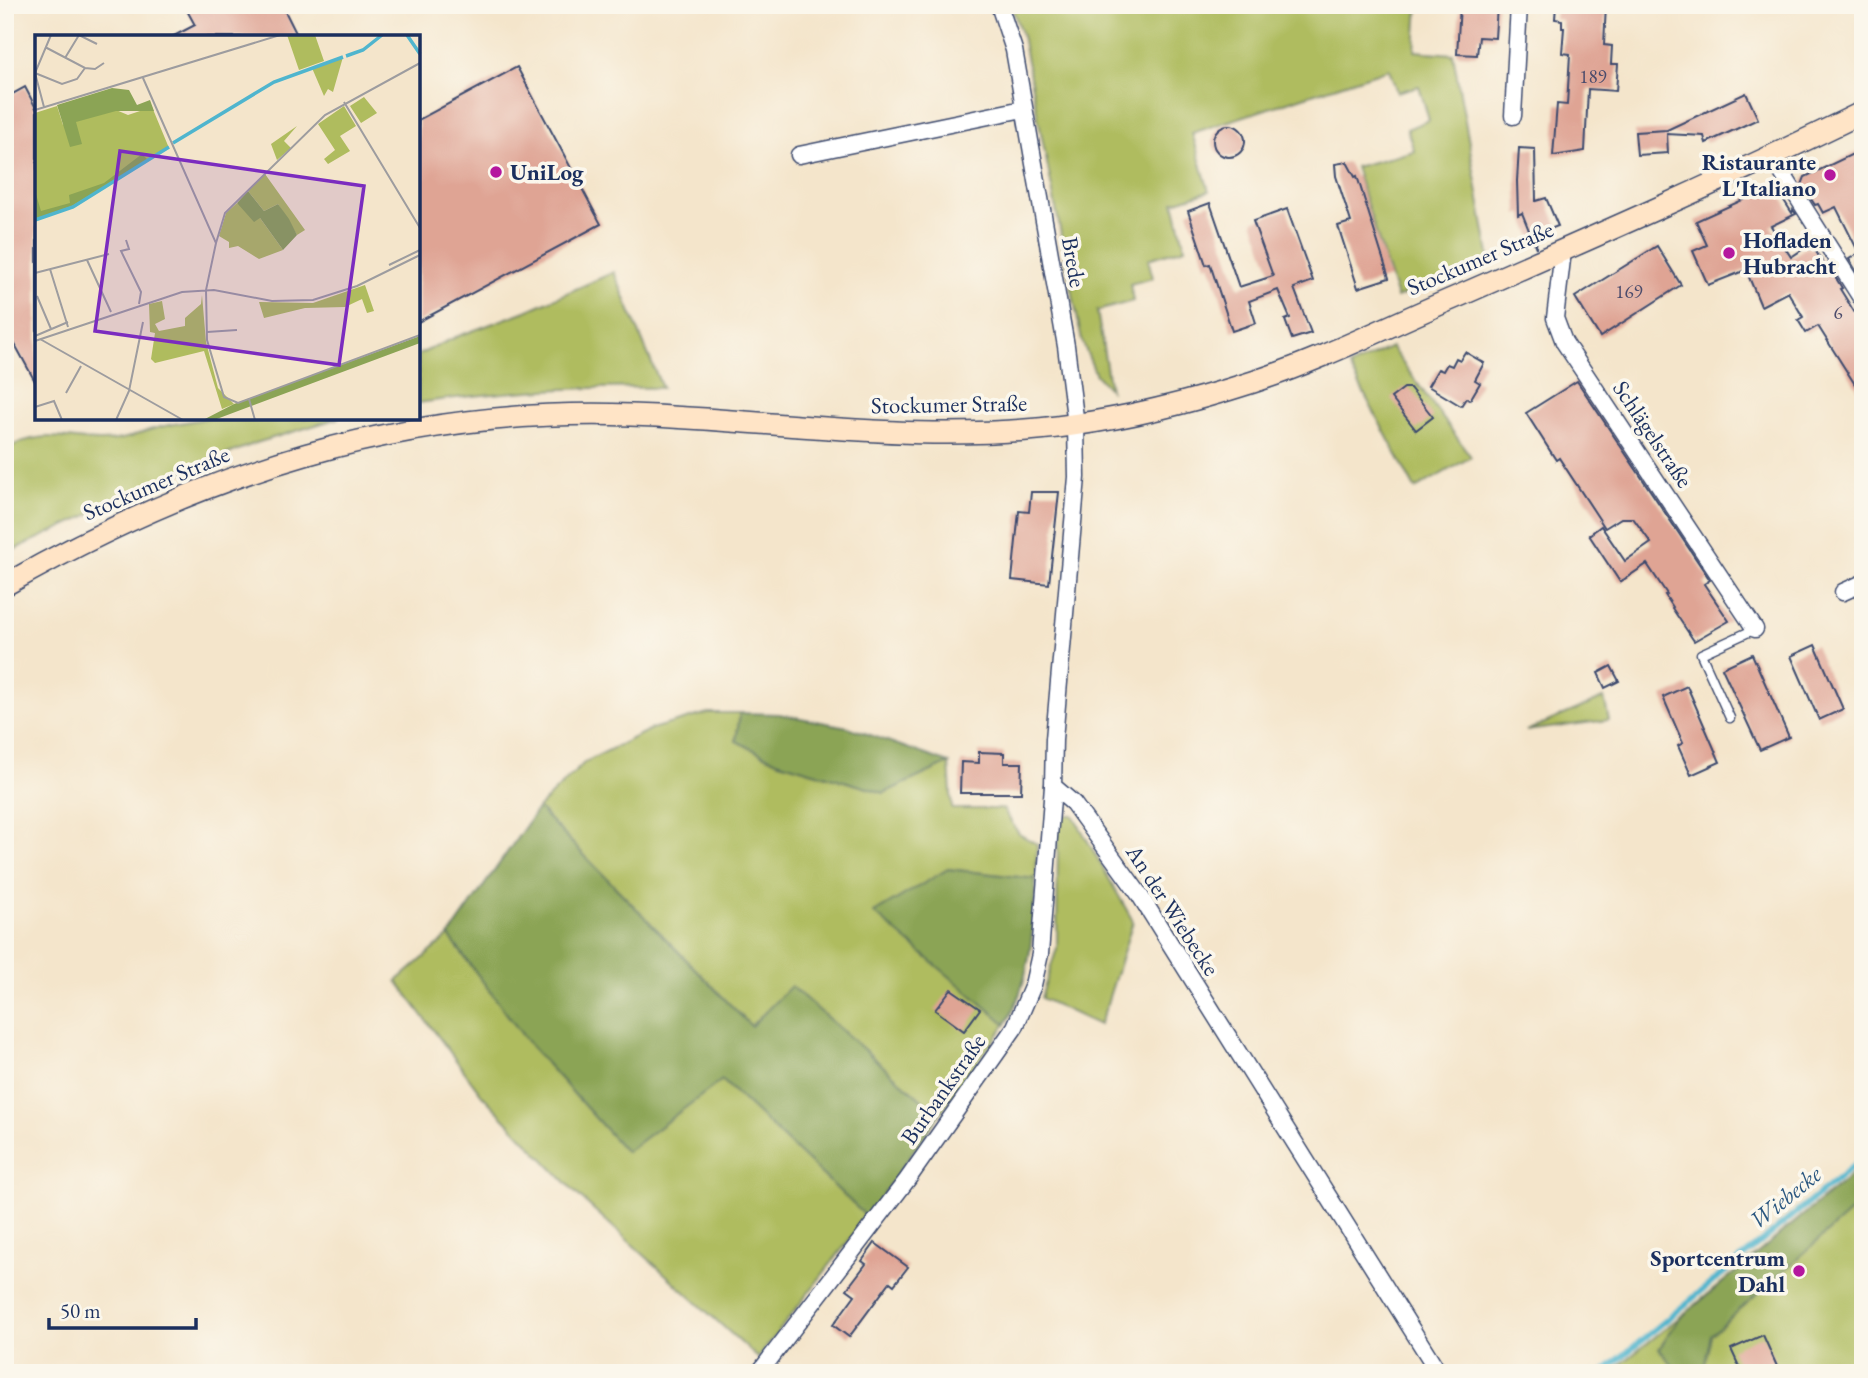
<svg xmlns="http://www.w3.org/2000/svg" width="1868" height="1378" font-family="'EB Garamond',serif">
<rect width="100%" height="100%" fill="#fbf7ec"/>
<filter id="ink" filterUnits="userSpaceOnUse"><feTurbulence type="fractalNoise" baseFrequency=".0143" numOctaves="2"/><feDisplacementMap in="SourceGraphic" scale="14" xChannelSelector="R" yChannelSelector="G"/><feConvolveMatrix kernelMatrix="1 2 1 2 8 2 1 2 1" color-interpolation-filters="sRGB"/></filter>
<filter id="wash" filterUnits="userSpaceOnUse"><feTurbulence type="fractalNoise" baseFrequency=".00686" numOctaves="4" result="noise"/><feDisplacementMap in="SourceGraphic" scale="28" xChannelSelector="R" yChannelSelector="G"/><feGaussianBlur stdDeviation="1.57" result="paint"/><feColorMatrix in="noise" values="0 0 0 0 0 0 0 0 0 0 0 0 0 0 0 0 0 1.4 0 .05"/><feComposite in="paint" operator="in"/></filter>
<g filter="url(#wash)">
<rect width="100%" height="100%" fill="#f4e5cb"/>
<!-- green -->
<g fill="#afbc5e" stroke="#65765e" stroke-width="2">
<path d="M1011,5h407l-3,46 38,3 37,206 -93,38 -42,-131 59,-16 -7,-22 22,-9 -10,-34 -22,6 -8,-23 -197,64 17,58 -35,11 11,46 -37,11 5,19 -23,6 3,17 -36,10 13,79 -14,-15 -14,-34 -60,-305z"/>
<path d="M614,272l48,116c-82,-2 -162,3 -244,15v-48l38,-18 70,-26z"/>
<path d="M1391,347l80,110 -56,32 -65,-122z"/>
<path d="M206,418h133l-83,25 -86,34 -165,77v-104c42,-27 76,-2 117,-11 10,-2 20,-7 31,-10 17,-5 36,-7 53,-11z"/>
<path d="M1604,698l5,22 -83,11z"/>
<path d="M708,713h32l-4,28 41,20 107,32 65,-30 3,46h51l16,25 18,10 -1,35 -88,-10 -73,44 131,111 -67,91 -147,-128 -41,39 -213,-218 47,-46 66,-33z"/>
<path d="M1065,815h8l60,106 -29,92 -5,12 -58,-27 16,-50 1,-121 1,-7z"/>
<path d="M449,936l81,109 96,107 96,-72 145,137 -109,141 -177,-160 -99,-103 -85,-114z"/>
<path d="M1863,1170v203h-253z"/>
</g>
<!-- forest -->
<g fill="#8ba455" stroke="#536a5a" stroke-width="2">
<path d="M740,713l39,1 69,13 101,36 -65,30 -107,-32 -41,-20z"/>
<path d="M538,808l213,218 40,-40 148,129 -72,102 -145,-137 -96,72 -96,-107 -81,-109z"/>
<path d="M948,869l88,10c-3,50 -4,100 -30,145l-132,-111z"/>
<path d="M1863,1165v36l-152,134 -8,38h-24l-20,-24 20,-30z"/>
</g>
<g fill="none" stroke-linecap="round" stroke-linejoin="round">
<!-- stream -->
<path stroke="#4fb5ce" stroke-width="6" d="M1602,1373l261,-215"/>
</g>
<g id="blocks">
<!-- building -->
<g fill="#dfa494">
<path d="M184,5h98l16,32h-126l23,-12z"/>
<path d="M1460,5h37l-2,33 -16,-1 -2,18 -20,-1z"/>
<path d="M1556,5h50l-2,40 8,1 -1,18h7l-2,27 -28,-2 -3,62 -32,5 4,-52 10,1 3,-51 -8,-1 2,-25h-2v-8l-7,-1z"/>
<path d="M517,67l84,157 -183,98v-202z"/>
<path d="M25,87l12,23v275l-32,-59v-228z"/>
<path d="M1746,93l12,26 -52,24 -2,-7 -37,-2 1,19 -31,2 -2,-23 32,-2z"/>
<circle cx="1229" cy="141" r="16"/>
<path d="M1519,148l16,1 1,52 10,-3 12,28 -21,8 -1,14 -14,-35 -4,2 -1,-34z"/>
<path d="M1863,149v126l-3,2 -11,-18 10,-6 -23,-46 -13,6 -5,-9 -3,1 -13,-20 3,-8z"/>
<path d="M1347,162l8,15 2,-1 32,102 -31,10 -20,-62 13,-4 -15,-46 -1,-12z"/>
<path d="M1776,188l16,25 1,-3 3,4 -25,12 20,31 17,-11 2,3 3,-2 16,25 2,-2 11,18 -2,1 23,37v71l-45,-71 -12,7 -8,-13 5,-3 -15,-25 -27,14 -15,-36 -38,15 -15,-34 14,-6 -11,-24 64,-29 1,3z"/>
<path d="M1210,203l29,84 34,-11 -20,-55 34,-12 26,72 -19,7 17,45 -19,6 -7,-19 5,-2 -12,-28 -29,11 7,22 -24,8 -22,-67 -4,1 -18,-54z"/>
<path d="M1657,246l24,39 -81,52 -25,-40z"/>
<path d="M1465,352l19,11 -9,17 5,3 -10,17 -4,-2 -5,8 -33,-20 10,-17 5,2 4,-7 5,2 4,-8 4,2z"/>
<path d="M1577,381l133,199 -6,4 25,37 -35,20 -22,-33 1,-1 -8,-12 2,-1 -20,-30 -27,18 -31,-47 12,-9 24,35 26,-18 -18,-25h-12l-16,10 -46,-70 -3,2 -30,-47z"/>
<path d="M1404,388h6l23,29 -17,13 -25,-32z"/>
<path d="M1031,492h28l-10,92 -37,-4 7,-69 10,1z"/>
<path d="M1815,645l28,64 -24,11 -28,-64z"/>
<path d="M1752,654l37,83 -29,13 -38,-82z"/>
<path d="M1611,666l8,15 -14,7 -7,-15z"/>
<path d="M1687,686l33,76 -29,13 -13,-29 5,-3 -20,-46z"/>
<path d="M979,752l25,1v10h18l-1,30h-61l1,-31 18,1z"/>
<path d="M951,989l29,20 -16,22 -29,-21z"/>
<path d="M875,1243l33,24 -14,18 -4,-3 -41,55 -16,-12 22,-30 -8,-6 19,-25 -4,-3z"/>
<path d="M1763,1335l17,38h-38l-11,-24z"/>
</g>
</g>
</g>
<g filter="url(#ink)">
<use href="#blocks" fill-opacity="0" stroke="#3c4a6e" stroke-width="2"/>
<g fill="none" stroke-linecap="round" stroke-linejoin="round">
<!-- service casing -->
<g stroke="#3c4a6e" stroke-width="11">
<path id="service" d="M1730,718l-29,-64 54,-25"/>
</g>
<!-- minor casing -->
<g stroke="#3c4a6e" stroke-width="19">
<g id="minor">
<path d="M999,5l15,45 52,296 10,79 1,52 -23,262 -1,47 20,17 66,91 300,479"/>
<path d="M1513,116l6,-111"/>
<path d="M799,155l224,-46"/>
<path d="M1772,157l91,144"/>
<path d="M1563,251l-8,67 9,24 191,287"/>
<path d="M1843,592l20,-9"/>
<path d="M759,1373l148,-193 108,-153 18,-42 7,-31 13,-168"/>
</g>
</g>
<!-- secondary casing -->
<g stroke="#3c4a6e" stroke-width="24">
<path id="secondary" d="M5,585c198,-113 396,-178 626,-170 147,5 294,31 441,10 61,-8 122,-24 181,-43 71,-23 139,-58 208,-87 135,-59 270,-118 402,-183"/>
</g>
<!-- service -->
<use href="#service" stroke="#fff" stroke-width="8"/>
<!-- minor -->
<use href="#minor" stroke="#fff" stroke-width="16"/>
<!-- secondary -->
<use href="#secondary" stroke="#ffe4c6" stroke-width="21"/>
</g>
</g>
<!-- markers -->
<g fill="#b5179e" stroke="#fbf7ec" stroke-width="2.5">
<circle cx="496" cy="172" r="7"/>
<circle cx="1830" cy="175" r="7"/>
<circle cx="1729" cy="253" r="7"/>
<circle cx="1799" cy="1271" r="7"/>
</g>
<g text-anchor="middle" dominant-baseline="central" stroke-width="7" stroke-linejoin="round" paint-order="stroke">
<!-- number labels -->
<g font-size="19" fill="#4c4c6c">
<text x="1593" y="76">189</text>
<text x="1629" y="291">169</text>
<text x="1838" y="312">6</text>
</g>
<!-- poi labels -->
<g font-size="23" font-weight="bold" fill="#1b2f5e" stroke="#fbf7ec" text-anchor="end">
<text x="1816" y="162">Ristaurante<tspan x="1816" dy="26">L'Italiano</tspan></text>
<text x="510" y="172" text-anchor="start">UniLog</text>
<text x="1743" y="240" text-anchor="start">Hofladen<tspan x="1743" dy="26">Hubracht</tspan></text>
<text x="1785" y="1258">Sportcentrum<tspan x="1785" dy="26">Dahl</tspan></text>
</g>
<!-- street labels -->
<g font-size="23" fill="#1b2f5e" stroke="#fbf7ec">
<text transform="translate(1480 258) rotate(-23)">Stockumer Straße</text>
<text transform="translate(1074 262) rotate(80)">Brede</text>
<text transform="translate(949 404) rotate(-1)">Stockumer Straße</text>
<text transform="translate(1653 434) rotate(56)">Schlägelstraße</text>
<text transform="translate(156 483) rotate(-23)">Stockumer Straße</text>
<text transform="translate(1173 910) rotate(57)">An der Wiebecke</text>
<text transform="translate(943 1089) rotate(-55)">Burbankstraße</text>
</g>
<!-- water labels -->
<g font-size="24" font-style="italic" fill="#2b5780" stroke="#fbf7ec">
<text transform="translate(1785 1197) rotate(-39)">Wiebecke</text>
</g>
</g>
<!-- overview -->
<g transform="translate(35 35)">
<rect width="385" height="385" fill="#f4e5cb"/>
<path d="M252,0h28l9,26 -25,9zM308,22l-10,35 -5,-3 -4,7 -12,-28zM329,62l13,16 -16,10 -11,-17zM22,71l6,19 53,-15 12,5 24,-8 17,41 -97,57 -37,13v-105zM309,71l12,20 -16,10 10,15 -22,13 -4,-5 11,-9 -17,-26zM262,91l-13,15 7,7 -14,12 -6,-16zM230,139l40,56 -8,5 -19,-31 -14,7 -16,-20zM202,168l23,15 23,32 -24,9 -21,-13 -9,2v-6l-10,-6 7,-23zM330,250l9,26 -7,2 -5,-14 -17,8 -40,1 -41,10 -5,-16 54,1zM167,260l4,47 12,46 16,16 -12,5 -18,-58 -49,12 -4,-4 4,-26 -5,-1 -1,-28 13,-3 3,18 -10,5 4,7 26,-5v-8l16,-14z" fill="#afbc5e"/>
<path d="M77,53l17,2 8,15 13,-5 4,11h-38l-40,11 6,22 -12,3 -13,-42zM107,119l5,5 -3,3 -27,17 -45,27 -37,13v-28l6,20 29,-8 -1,-8 35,-12zM213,156l16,20 14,-7 11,15 8,16 -14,15 -23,-32 -6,4 -17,-19zM385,301v7l-206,77h-11l31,-16z" fill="#8ba455"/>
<path fill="none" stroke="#4fb5ce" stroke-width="3.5" d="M372,0l13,19M311,21l17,-6 19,-15M138,108l101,-61 69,-25M0,185l38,-13 96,-60"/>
<path fill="none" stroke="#9d9c9f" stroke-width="2" d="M10,12l40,21 10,1 9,-6M30,23l14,-23 18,9M0,38l27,11 15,-5 8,-11M108,43l73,165 -10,47 1,50 17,57 14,6 182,-68M309,67l76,126M9,72l-9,-34 16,-38M0,75l245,-75M91,205l3,9 -8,2 20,41 -2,12M181,208l9,-30 100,-98 95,-52M52,225l24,52M354,230l31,-15M15,234l18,58M0,238l74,-19M2,261l14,33M172,297l30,-2M0,301l33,-14M5,304l143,81M0,306l147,-49 32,-2 58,11 41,-1 44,-14 63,-31M31,358l15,-27M214,364l6,21M0,372l19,-6 8,19M81,385l13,-29 14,-69"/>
<path fill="#7b2cbf" fill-opacity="0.15" stroke="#7b2cbf" stroke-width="3.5" d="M85,116l244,35 -25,179 -244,-34z"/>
<rect width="385" height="385" fill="none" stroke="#1b2f5e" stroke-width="3.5"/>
</g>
<!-- margin -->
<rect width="1868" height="1378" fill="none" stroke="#fbf7ec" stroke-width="28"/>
<!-- scale -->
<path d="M49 1318v10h147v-10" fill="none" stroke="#1b2f5e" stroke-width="3.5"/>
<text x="60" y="1318" font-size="21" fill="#1b2f5e" stroke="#fbf7ec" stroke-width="5" paint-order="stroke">50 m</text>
</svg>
